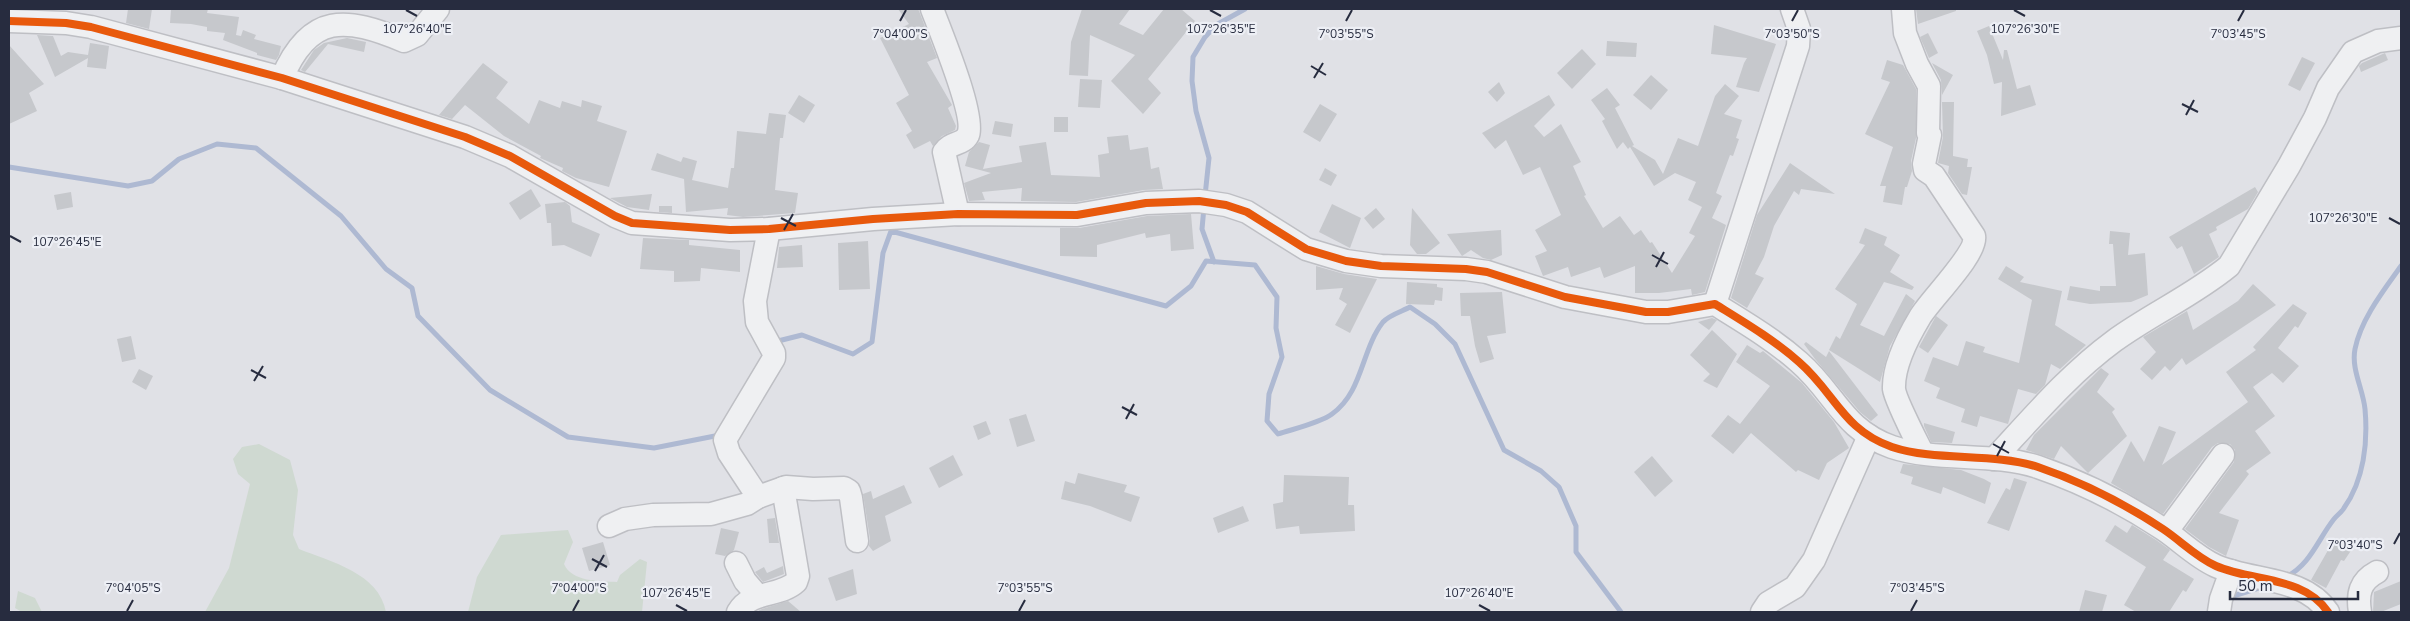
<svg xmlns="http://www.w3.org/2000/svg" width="2410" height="621" font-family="'Nunito Sans',sans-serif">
<rect width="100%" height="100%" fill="#e0e1e6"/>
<!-- green -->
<g fill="#cfd9d1">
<path d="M259,444l31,16 8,30 -5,45 6,14c32,13 80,24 87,63h-181l24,-44 21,-84 -12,-10 -5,-15 9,-12z"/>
<path d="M568,530l5,12 -9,22c8,18 35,17 53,18l3,-7 20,-16 7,3 -5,50h-174l9,-35 24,-42z"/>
<path d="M18,591l17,7 7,14h-20l-7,-4z"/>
</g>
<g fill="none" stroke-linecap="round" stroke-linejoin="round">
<!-- stream -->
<g stroke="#aeb9d2" stroke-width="5">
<path d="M9,167l119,19 24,-5 27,-22 38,-15 39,4 85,68 45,53 26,19 6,28 72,74 78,47 86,11 66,-13"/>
<path d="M1205,196l4,-38 -13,-47 -4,-30 1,-24 12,-20 11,-12 29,-16"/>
<path d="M1204,207l-2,22 12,33"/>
<path d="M774,342l28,-7 51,19 19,-12 11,-89 8,-22 275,75 25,-20 15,-25 49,4 22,32 -1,31 6,29 -13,37 -2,27 11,13c15,-5 42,-11 54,-20 31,-22 29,-64 51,-92 6,-7 20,-11 27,-15l25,17 20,20 49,106 37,21 18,16 17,39v26l45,60"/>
<path d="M2286,577c25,-13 32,-38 48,-58 3,-4 8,-7 10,-11 20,-28 24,-66 21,-99 -2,-20 -14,-40 -10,-60 6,-30 29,-59 46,-83"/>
<path d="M2230,597l32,-10"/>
</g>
</g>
<!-- building -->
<g fill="#c6c8cc">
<path d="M128,9h24l-3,20 -23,-6z"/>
<path d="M171,9h37l-1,4 32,4 -3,18 5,1 2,-6 13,5 -2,4 27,7 -2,9 -3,5 -19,-5v-2l-34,-13 2,-7 -18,-2v-4l-16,-3 -21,-1z"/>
<path d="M898,9h20l1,2 18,47 -10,4 25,43 -4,3 8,18 -1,4 -13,6 -9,10 -3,-5 -16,8 -8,-14 6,-4 -16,-28 13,-8 -29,-57 29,-14z"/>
<path d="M1082,9h48l-11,15 24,11 21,-26h17l14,12 -47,58 13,14 -18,21 -32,-33 24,-26 -45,-20 -2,41 -19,-1 2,-33z"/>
<path d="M1916,9h40v2l-38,13z"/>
<path d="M1714,25l62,19 -17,48 -23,-5 8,-24 3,-5 -36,-4z"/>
<path d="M1989,26l14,34 1,-10h3l10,39 13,-4 6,20 -35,11 1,-34 -8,2 -7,-29 -10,-24z"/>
<path d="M1928,33l10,20 -9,5 -9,-21z"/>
<path d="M37,35l16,1 8,20 7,-4 20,3 2,-12 19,3 -3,23 -19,-2 1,-9 -33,19z"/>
<path d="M347,38l19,4 -2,10 -36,-8 -23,28 -4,-2 13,-20 10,-7z"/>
<path d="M1607,41l30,2 -1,14 -30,-1z"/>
<path d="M9,45l35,39 -15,9 8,18 -28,13z"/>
<path d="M1582,49l14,15 -24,25 -15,-16z"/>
<path d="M2385,53l3,7 -27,12 -2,-6 3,-3z"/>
<path d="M2302,57l13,6 -15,28 -12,-6z"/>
<path d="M1887,60l16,5 13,24v49l-5,23 1,10 -5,16h-2l-3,18 -19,-3 3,-16h-6l13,-39 -28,-13 25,-52 -9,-3z"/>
<path d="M483,63l25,19 -12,16 33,26 10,-24 21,8 2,-7 19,6 1,-7 20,6 -5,15 30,10 -18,56 -33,-9 -14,-7 1,-3 -23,-10 1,-2 -37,-20 -39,-31 -13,14 -13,-4z"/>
<path d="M1932,63l21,12 -11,20 -1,-15z"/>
<path d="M1651,75l17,15 -17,20 -18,-15z"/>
<path d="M1080,79l22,1 -2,28 -22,-1z"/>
<path d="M1499,82l6,11 -8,9 -9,-10z"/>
<path d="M1725,84l14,12 -15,18 18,6 -6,18 3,1 -6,17 -3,-1 -14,38 6,3 -10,22 14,7 -21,67 -13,3 -1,-6 -32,4h-24v-27l-31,12 -4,-11 -29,10 -3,-10 -25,9 -8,-20 12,-5 -12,-21 26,-15 -21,-48 -17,8 -17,-35 -11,9 -13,-16 67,-38 6,10 -21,21 10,11 17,-13 20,38 -8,4 13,29 -2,1 19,32 17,-12 14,19 7,-5 9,13 2,-1 20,31 23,-37 -6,-3 13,-26 -14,-7 8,-18 -21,-9 -21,13 -24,-39 -2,2 -5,-7 -6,7 -15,-28 3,-2 -14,-19 16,-12 13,17 -5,3 19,37 -2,1 23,14 8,14 15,-36 20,8 17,-50z"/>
<path d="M799,95l16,10 -11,18 -16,-10z"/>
<path d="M1942,102h12l-1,54 15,3 -1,8h5l-5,28 -5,-1 -14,-21 1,-7 -11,-3 5,-26z"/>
<path d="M1320,104l17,10 -17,28 -17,-10z"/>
<path d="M769,113l17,2 -3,23h-3l-5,52 23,3 -3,20 -52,4 -16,-2 1,-7 -42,4 -2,-33 -33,-9 6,-17 24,9 2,-5 14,4 -5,19 36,8 3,-20h3l3,-37 29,3z"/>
<rect x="1054" y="117" width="14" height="15"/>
<path d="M995,121l18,3 -2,13 -19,-3z"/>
<path d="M1128,135l2,15 18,-3 3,22 8,-2 4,22 -19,1 -68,12 -55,-1 1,-13 -40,4 3,8 -16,1 -5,-18 27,-10 -26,-7 4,-14 10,-10 11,3 -7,24 39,-7 -3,-16 27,-4 5,33 49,2 -2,-22 11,-2 -2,-16z"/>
<path d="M1790,163l45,31 -34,-5 -2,6 -5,-4 -20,35 -10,31 -9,17 9,4 -17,30 -16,-10 26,-83z"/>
<path d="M1325,168l12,7 -6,11 -12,-6z"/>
<path d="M2255,187l3,5 -10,17 -32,18 1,3 -8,4 10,23 -25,17 -12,-28 -5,3 -8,-12z"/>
<path d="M531,189l10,17 -21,14 -11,-17z"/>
<path d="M71,192l2,15 -16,3 -3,-15z"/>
<path d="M652,194l-3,16 -22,-3 -17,-9z"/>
<path d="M565,202l5,4 2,16 28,12 -9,23 -27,-12 -12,1 -1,-23h-4l-2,-19z"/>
<path d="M1332,204l29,14 -11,30 -31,-16z"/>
<path d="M659,206h13v7l-13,-1z"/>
<path d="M1376,208l9,11 -12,10 -9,-11z"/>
<path d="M1412,208l28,35 -14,11h-9l-7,-9z"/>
<path d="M1191,214l3,35 -23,2 -1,-17 -24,4 -1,-5 -48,12v12l-37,-1v-28h19l68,-12z"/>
<path d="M1865,228l22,9 -3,8 16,10 -10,17 24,15 -2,3 -28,-8 -24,43 24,11 22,-42 9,7 -25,45 -10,36 -51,-32 7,-14 4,3 17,-35 -22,-15 30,-44 -6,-2z"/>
<path d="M1501,230l1,25 -11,5 -8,-2 -12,-8 -9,6 -15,-22z"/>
<path d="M2110,231l20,2 -2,22 17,-2 3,42 -17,7 -41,2 -23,-4 3,-14 30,5v-5h16l-3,-42h-4z"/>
<path d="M643,238l46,2v5l51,5v22l-39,-4 -1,13 -26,1v-11l-34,-2z"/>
<path d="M868,241l2,48 -31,1 -1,-47z"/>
<path d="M802,245l1,22 -26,1 2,-21z"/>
<path d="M1316,266l28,8 33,5 -27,54 -15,-8 12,-21 -8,-5 4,-11 -27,2z"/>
<path d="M2006,266l18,11 -4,5 42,9 -7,34 31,20 -26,24 -9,-5 -6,21 -9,9 -18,-5 -10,35 -28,-8 -3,11 -16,-5 4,-13 -29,-11 4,-10 -16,-7 9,-24 25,9 8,-25 19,6 -2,5 36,11 13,-63 -34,-21z"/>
<path d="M1407,282l30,2v3l6,1 -1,13 -7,-1 -1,5 -28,-1z"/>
<path d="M2253,284l23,21 -90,60 -4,-7 -12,13 -5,-5 -13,14 -12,-11 16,-17 -13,-15 44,-26 6,19 45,-29z"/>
<path d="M1502,292l4,41 -19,3 7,23 -14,4 -5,-17 -5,-30h-9l-1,-23z"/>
<path d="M2293,304l14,9 -9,15 -3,-2 -17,22 21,18 -16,17 -11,-10 -19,14 22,29 -20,15 16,22 -25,18 3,3 -30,39 20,7 -13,36 -17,-9 -24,-18 49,-67 1,-12 -5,-6 -12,-1 -6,4 -49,67 -52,-31 20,-42 13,21 15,-36 17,6 -14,33 86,-63 -22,-30 30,-22 -3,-3z"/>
<path d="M1936,316l12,9 -20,28 -9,-6z"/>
<path d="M1712,318l5,2 -8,10 -11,-8z"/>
<path d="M1712,330l25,24 -20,34 -14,-7 7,-7 -20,-19z"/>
<path d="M131,336l5,23 -14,3 -5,-23z"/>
<path d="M1806,342l20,15 3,-6 49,64 -7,6 -11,-9 -45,-53 -11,-15z"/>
<path d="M1747,345l13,8 3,-2 39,32 32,39 15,26 -22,15 -8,17 -21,-10 -2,2 -45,-39 -18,21 -22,-18 17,-21 12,9 30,-38 -34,-24z"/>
<path d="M2101,368l8,6 -12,18 18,17 -3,3 15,24 -39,37 -27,-27 -7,13 -28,-9 8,-15z"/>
<path d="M139,369l14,7 -7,14 -14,-8z"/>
<path d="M1026,414l9,27 -18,6 -8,-28z"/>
<path d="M986,421l5,13 -13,6 -5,-14z"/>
<path d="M1924,423l31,9 -3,11 -21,-1 -7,-16z"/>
<path d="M953,455l10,20 -24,13 -10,-20z"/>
<path d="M1652,456l21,25 -18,16 -21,-25z"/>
<path d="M1903,464l58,6 23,9 7,4 -6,21 -42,-17 -2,7 -30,-10 2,-7 -13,-4z"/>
<path d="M1078,473l49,12 -3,7 16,5 -9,25 -41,-16 -29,-7 4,-18 10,3z"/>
<path d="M1284,475l65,2 -1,28h6l1,26 -55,3 -1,-8 -23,3 -3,-25 10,-2z"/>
<path d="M2014,478l13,4 -18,49 -22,-8 19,-35 4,2z"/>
<path d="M904,485l8,18 -27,13 6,25 -18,10 -4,-5 1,-7 -7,-45 8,-3 2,8z"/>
<path d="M1243,506l6,15 -31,12 -5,-15z"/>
<path d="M775,518l4,25h-10l-2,-24z"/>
<path d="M2115,525l12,8 5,-8 24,15 14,10 -7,10 31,19 -8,13 -3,-2 -14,22h-33l-12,-7 22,-38 -41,-26z"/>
<path d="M721,528l18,4 -5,18 -9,6 -10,-2z"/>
<path d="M2335,538l17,11 -8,12 -3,-1 -15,28 -15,-8z"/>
<path d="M603,542l7,23 -21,6 -7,-23z"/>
<path d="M783,566l1,8 -21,8 -8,-10 9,-5 3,6z"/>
<path d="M853,569l4,25 -21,7 -8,-23z"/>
<path d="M2401,581v23l-20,8h-8l1,-20z"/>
<path d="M2085,590l22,5 -5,17h-23z"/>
<path d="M788,601l13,11h-45l6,-3z"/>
</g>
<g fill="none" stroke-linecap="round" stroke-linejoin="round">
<!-- minor casing -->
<g stroke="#bebfc4" stroke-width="25">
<g id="minor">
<path d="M932,9c8,21 44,108 36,126 -5,10 -18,7 -24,17l14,62"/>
<path d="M1903,9l2,24 12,31 12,22 -1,47 2,2 -6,29 1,6 9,6 40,60c4,17 -44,64 -54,81 -12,20 -27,48 -26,72 1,10 22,51 28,63"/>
<path d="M9,21l57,2 25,4 191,51 183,59 45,19 105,60 17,7 98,7 39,-1 104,-10 85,-5 119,1 69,-12 53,-2 27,4 21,7 59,37 40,12 35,5 85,3 21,3 78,25 81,15h22l47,-8c29,18 58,35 84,58 36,31 44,68 93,85 45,15 100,5 146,20 44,15 87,37 125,62 18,12 33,28 53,37 37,16 88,10 112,46"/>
<path d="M282,78c28,-66 64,-61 122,-37l13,-6 21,-26"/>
<path d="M1715,304l83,-258 1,-17 -7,-20"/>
<path d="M1994,459c38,-41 75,-85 120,-118 37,-27 80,-46 115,-75l60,-100 26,-48 13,-30 25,-36 25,-11 23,-3"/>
<path d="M758,497l-29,-44 -4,-13 49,-82v-5l-17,-31 -2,-21 14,-72"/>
<path d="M609,526l16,-7 28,-4 58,-1 36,-10 11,-7 28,-10 27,2 31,-1 5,3 2,7 6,43"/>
<path d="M2167,531l56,-76"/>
<path d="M736,563l9,18 13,15"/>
<path d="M738,612c13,-22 42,-15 58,-30l2,-6 -15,-88"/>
<path d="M1762,612l6,-9 27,-16 19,-27 55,-124"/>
<path d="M2219,612l2,-13 10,-28"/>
<path d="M2360,612c-3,-18 0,-31 17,-40"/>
</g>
</g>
<!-- minor -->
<use href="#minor" stroke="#eff0f2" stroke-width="22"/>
<!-- cycleway casing -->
<g stroke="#edeff5" stroke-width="11">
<path id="cycleway" d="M9,21l57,2 25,4 191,51 183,59 45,19 105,60 17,7 98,7 39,-1 104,-10 85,-5 119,1 69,-12 53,-2 27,4 21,7 59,37 40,12 35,5 85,3 21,3 78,25 81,15h22l47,-8c29,18 58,35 84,58 36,31 44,68 93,85 45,15 100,5 146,20 44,15 87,37 125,62 18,12 33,28 53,37 37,16 88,10 112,46"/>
</g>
<!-- cycleway -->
<use href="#cycleway" stroke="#e8590c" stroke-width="8"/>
</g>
<!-- ticks -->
<path fill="none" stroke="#272c3f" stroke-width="2" d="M406,10l11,6M1210,10l11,6M2014,10l11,6M900,21l6,-11M1346,21l6,-11M1792,21l6,-11M2238,21l6,-11M1311,66l15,9M1314,78l9,-15M2182,104l16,8M2186,115l8,-15M781,218l15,8M2389,218l11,6M784,230l9,-16M10,236l11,6M1652,255l16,9M1656,267l8,-15M251,370l15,8M254,381l9,-15M1122,407l15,8M1126,419l8,-15M1993,444l16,9M1997,456l8,-15M2394,544l6,-11M592,559l15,8M595,571l9,-16M676,605l11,6M1479,605l11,6M127,611l6,-11M573,611l6,-11M1019,611l6,-11M1911,611l6,-11"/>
<g font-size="12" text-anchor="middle" fill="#272c3f" stroke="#edeff5" stroke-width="4.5" stroke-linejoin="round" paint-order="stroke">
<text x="417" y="33">107°26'40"E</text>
<text x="1221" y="33">107°26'35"E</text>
<text x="2025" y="33">107°26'30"E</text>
<text x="900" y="38">7°04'00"S</text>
<text x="1346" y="38">7°03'55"S</text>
<text x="1792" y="38">7°03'50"S</text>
<text x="2238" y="38">7°03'45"S</text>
<text x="2343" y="222">107°26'30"E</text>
<text x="67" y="246">107°26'45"E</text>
<text x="2355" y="549">7°03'40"S</text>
<text x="133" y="592">7°04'05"S</text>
<text x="579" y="592">7°04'00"S</text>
<text x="1025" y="592">7°03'55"S</text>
<text x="1917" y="592">7°03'45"S</text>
<text x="676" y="597">107°26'45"E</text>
<text x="1479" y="597">107°26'40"E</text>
</g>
<!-- border -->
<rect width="2410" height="621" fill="none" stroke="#272c3f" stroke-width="20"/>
<!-- scale -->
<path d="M2230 591v8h128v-8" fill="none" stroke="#272c3f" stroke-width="2.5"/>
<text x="2238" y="591" font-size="15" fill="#272c3f" stroke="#edeff5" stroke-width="4" paint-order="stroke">50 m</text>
</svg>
